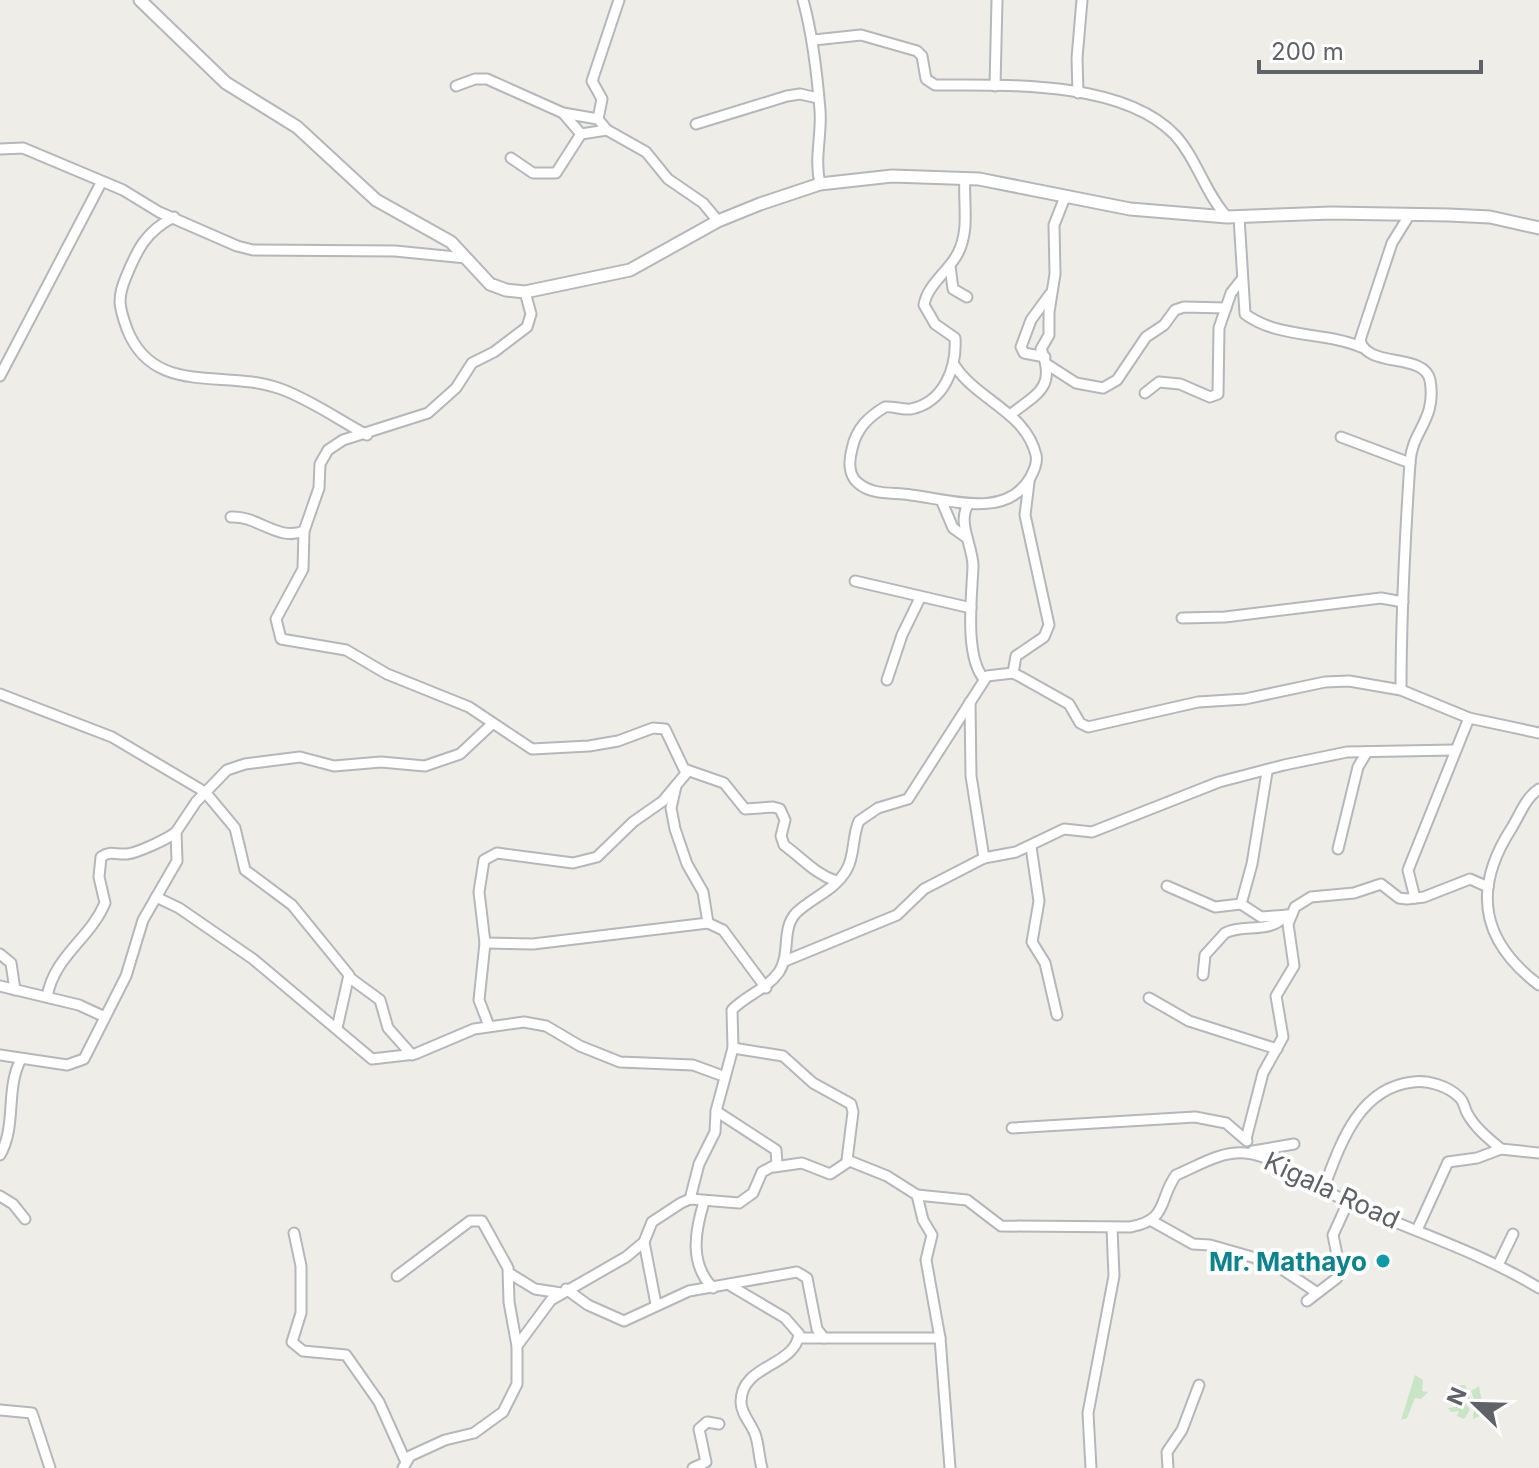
<svg xmlns="http://www.w3.org/2000/svg" width="1539" height="1468" font-family="Inter,sans-serif">
<rect width="100%" height="100%" fill="#efede7"/>
<!-- green -->
<g fill="#c8e5c6">
<path d="M1415,1375l8,5 -1,11 6,1 -7,7 -6,-1 -8,20 -6,2z"/>
<path d="M1460,1385h5l6,16 -5,3 4,6 -6,9 -7,-3 2,-5 -8,1 -3,-4 14,-2 1,-8 -5,-6z"/>
<path d="M1479,1386l5,28 -11,5 2,-17 -4,-11z"/>
</g>
<g fill="none" stroke-linecap="round" stroke-linejoin="round">
<!-- minor casing -->
<g stroke="#b4b7bb" stroke-width="13">
<g id="minor">
<path d="M803,0c10,36 14,73 17,110 2,25 -6,48 0,74"/>
<path d="M814,40l47,-5 56,16 5,5 4,23 9,6c70,0 187,-5 240,50 22,24 30,58 52,82"/>
<path d="M456,86l19,-7h12l76,34 35,6 9,11 39,22 22,27 35,24 15,18"/>
<path d="M995,86l2,-86"/>
<path d="M1078,93l-1,-35 5,-58"/>
<path d="M563,113l18,21"/>
<path d="M598,119l4,-20 -10,-18 27,-81"/>
<path d="M696,124l91,-28 13,-2 18,4"/>
<path d="M0,149l23,-1 100,42 36,22 78,34 16,4 142,1 71,7"/>
<path d="M511,158l22,15h23l25,-39 26,-4"/>
<path d="M174,217c-28,14 -37,33 -48,60 -9,21 -7,30 1,52 27,69 98,39 154,60 30,11 58,31 86,46"/>
<path d="M1239,217l6,97c34,25 78,17 116,33"/>
<path d="M950,266l3,23 14,8"/>
<path d="M1045,357l-21,-4 -3,-6 10,-27 19,-26"/>
<path d="M1048,365l28,18 27,5 14,-8 29,-43 18,-12 11,-15 9,-3 42,1"/>
<path d="M955,366c22,34 71,46 81,89 2,8 -2,16 -6,23 -24,42 -83,21 -119,17 -18,-3 -38,1 -53,-12 -10,-8 -9,-23 -6,-34 4,-20 16,-32 33,-42 9,-1 17,3 26,2 33,-7 46,-41 44,-71l-20,-14 -11,-19c3,-20 25,-34 34,-52 12,-24 5,-49 7,-75"/>
<path d="M0,376l101,-193"/>
<path d="M1145,393l14,-11 21,2 30,13 8,-3 1,-66 12,-35 11,-14"/>
<path d="M1011,414c28,-21 45,-28 30,-65l8,-14v-23l6,-38 -1,-49 11,-28"/>
<path d="M1341,437l69,26"/>
<path d="M942,502l11,26 14,10"/>
<path d="M968,505c-11,17 5,42 5,61 -1,29 -9,90 11,113"/>
<path d="M231,517c26,-2 47,25 73,14l15,-43 1,-24 8,-14 15,-10 85,-27 28,-25 16,-25 22,-11 33,-25 4,-13 -6,-22"/>
<path d="M304,531l-1,38 -27,50 5,20 65,11 41,24 82,33 63,42 57,-3 29,-5 35,-13 12,1 19,40 40,14 21,26 28,-2 7,2 5,11 -4,16 3,9c18,13 31,29 52,36"/>
<path d="M855,581l116,27"/>
<path d="M1182,618l43,-1 156,-19 22,4"/>
<path d="M1013,673l3,-17 28,-19 5,-12 -24,-110 4,-33"/>
<path d="M887,680l15,-45 18,-37"/>
<path d="M1401,690c0,-76 4,-152 9,-228 2,-32 27,-42 20,-82 -6,-28 -63,-11 -70,-40l32,-97 18,-29"/>
<path d="M0,694l112,43 93,55 30,36 10,42 47,35 57,70 -12,53"/>
<path d="M970,702l1,74 13,82"/>
<path d="M676,786l-5,22 4,21 12,35 16,28 5,31"/>
<path d="M1539,789c-14,9 -19,26 -28,40 -39,61 -30,112 28,156"/>
<path d="M1031,847l8,54 -7,41 13,21 12,52"/>
<path d="M1338,849l20,-82 9,-15"/>
<path d="M1167,886l48,21 26,-3 20,13 29,-2"/>
<path d="M156,897l23,11 74,51 119,100 43,-5 59,-25 50,-7 22,4 34,20 40,16 73,3 30,11"/>
<path d="M1415,898l-7,-28 61,-152"/>
<path d="M1241,904l11,-40 15,-92"/>
<path d="M485,943l48,1 175,-21 15,7 43,58"/>
<path d="M0,954l11,9 4,27"/>
<path d="M785,961l112,-46 27,-26 60,-31 32,-6 48,-23 28,3 127,-50 65,-17 63,-13 107,-2"/>
<path d="M1203,975l2,-20 20,-22c20,-10 44,2 61,-18"/>
<path d="M350,978l30,22 8,28 24,27"/>
<path d="M0,986l79,19 26,12"/>
<path d="M47,997c7,-41 43,-58 58,-94l-6,-26 2,-20c10,-7 14,-2 26,-3 10,-1 41,-15 49,-22"/>
<path d="M1149,998l40,23 88,28"/>
<path d="M489,1026l-10,-26 6,-57 -6,-51 5,-32 13,-7 76,10 24,-6 36,-35 30,-21 25,-30"/>
<path d="M733,1048l50,8 30,27 38,21 2,8 -6,48 40,16 30,19 6,25 9,15 -6,25 14,78 10,130"/>
<path d="M0,1055l67,10 17,-6 42,-83 17,-56 34,-59 -1,-29 20,-30 31,-32 18,-6 55,-7 34,9 47,-4 44,4 35,-12 32,-30"/>
<path d="M1012,1128l183,-11 31,6 21,18"/>
<path d="M1246,1139l17,-66 20,-36 -7,-41 18,-30 -6,-42 7,-17 16,-10 43,-4 27,-9 18,14 8,1 17,-2 46,-18 18,8"/>
<path d="M1253,1151l41,-7"/>
<path d="M0,1155c17,-29 5,-66 21,-96"/>
<path d="M774,1167l28,-4 28,11 18,-12"/>
<path d="M1323,1190c17,-45 35,-102 90,-108 15,-2 35,4 46,15 5,4 5,10 8,16 8,15 22,26 34,36"/>
<path d="M917,1195l50,5 34,26 129,1c39,-7 28,-27 46,-52 22,-9 44,-24 69,-22 27,2 54,24 77,36 71,37 148,57 217,99"/>
<path d="M0,1196l13,8 12,15"/>
<path d="M690,1199l9,-35 16,-32 1,-20"/>
<path d="M704,1202c-9,29 -15,62 9,86"/>
<path d="M1152,1221l41,23 17,1 63,18 43,29"/>
<path d="M1417,1230l31,-68 29,-4 24,-9 38,4"/>
<path d="M294,1233l7,33v47l-9,29 11,9 43,4 33,47 26,58"/>
<path d="M644,1242l12,62"/>
<path d="M1498,1265l15,-31"/>
<path d="M509,1273l26,16 26,4"/>
<path d="M397,1276l73,-55h12l26,47 1,34 8,44"/>
<path d="M731,1286l54,32 14,16c-4,33 -58,30 -58,68 0,13 12,23 15,35 3,10 3,21 6,31"/>
<path d="M566,1289l22,16 36,16 65,-30 108,-19 10,6 10,51 7,9h116"/>
<path d="M1307,1301l30,-23 2,-13 -6,-30 16,-35"/>
<path d="M799,1338h25"/>
<path d="M0,1410l32,3 18,55"/>
<path d="M403,1468l7,-12 35,-16 29,-7 29,-21 14,-28v-38l34,-46 75,-43 18,-15 8,-20 29,-19 9,-4 49,4 14,-10 9,-21 15,-8 -1,-14 -60,-39 17,-63 -1,-38c14,-15 34,-20 47,-38 12,-18 2,-43 17,-59 16,-16 39,-22 51,-44 8,-14 5,-33 12,-48l19,-13 30,-9 79,-123 26,-3 8,4 48,27 11,19 8,4 110,-25 47,-3 80,-17 24,-1 52,9 68,28 70,15"/>
<path d="M693,1468l13,-6 -7,-33 8,-7 12,2"/>
<path d="M1091,1468l-3,-55 26,-137 -2,-48"/>
<path d="M1168,1468l-1,-16 15,-22 17,-45"/>
</g>
</g>
<!-- tertiary casing -->
<g stroke="#b4b7bb" stroke-width="15">
<path id="tertiary" d="M140,0l86,83 71,44 79,73 75,42 39,42 16,6 19,2 105,-22 88,-49 42,-17 60,-20 72,-8 87,3 151,30 97,8 104,-4 118,2 41,2 49,11"/>
</g>
<!-- minor -->
<use href="#minor" stroke="#fff" stroke-width="9"/>
<!-- tertiary -->
<use href="#tertiary" stroke="#fff" stroke-width="11"/>
</g>
<!-- markers -->
<circle fill="#0f9aa8" stroke="#fff" stroke-width="3" cx="1383" cy="1261" r="8"/>
<g text-anchor="middle" dominant-baseline="central" stroke-width="8" stroke-linejoin="round" paint-order="stroke">
<!-- street labels -->
<g font-size="26" fill="#5f6266" stroke="#fff">
<text transform="translate(1332 1190) rotate(25)">Kigala Road</text>
</g>
<!-- culture labels -->
<g font-size="26" font-weight="bold" fill="#0d838f" stroke="#fff" text-anchor="end">
<text x="1367" y="1261">Mr. Mathayo</text>
</g>
</g>
<!-- north arrow -->
<g transform="translate(1475 1404) rotate(293)" stroke="#ffffff" stroke-width="6" paint-order="stroke">
<path d="M0-6L14 30L0 20L-14 30Z" fill="#5f6266"/>
<text y="-12" font-size="22" font-weight="bold" text-anchor="middle" fill="#5f6266">N</text>
</g>
<!-- scale -->
<path d="M1259 60v12h222v-12" fill="none" stroke="#5f6266" stroke-width="4"/>
<text x="1271" y="60" font-size="24" fill="#5f6266" stroke="#ffffff" stroke-width="6" paint-order="stroke">200 m</text>
</svg>
